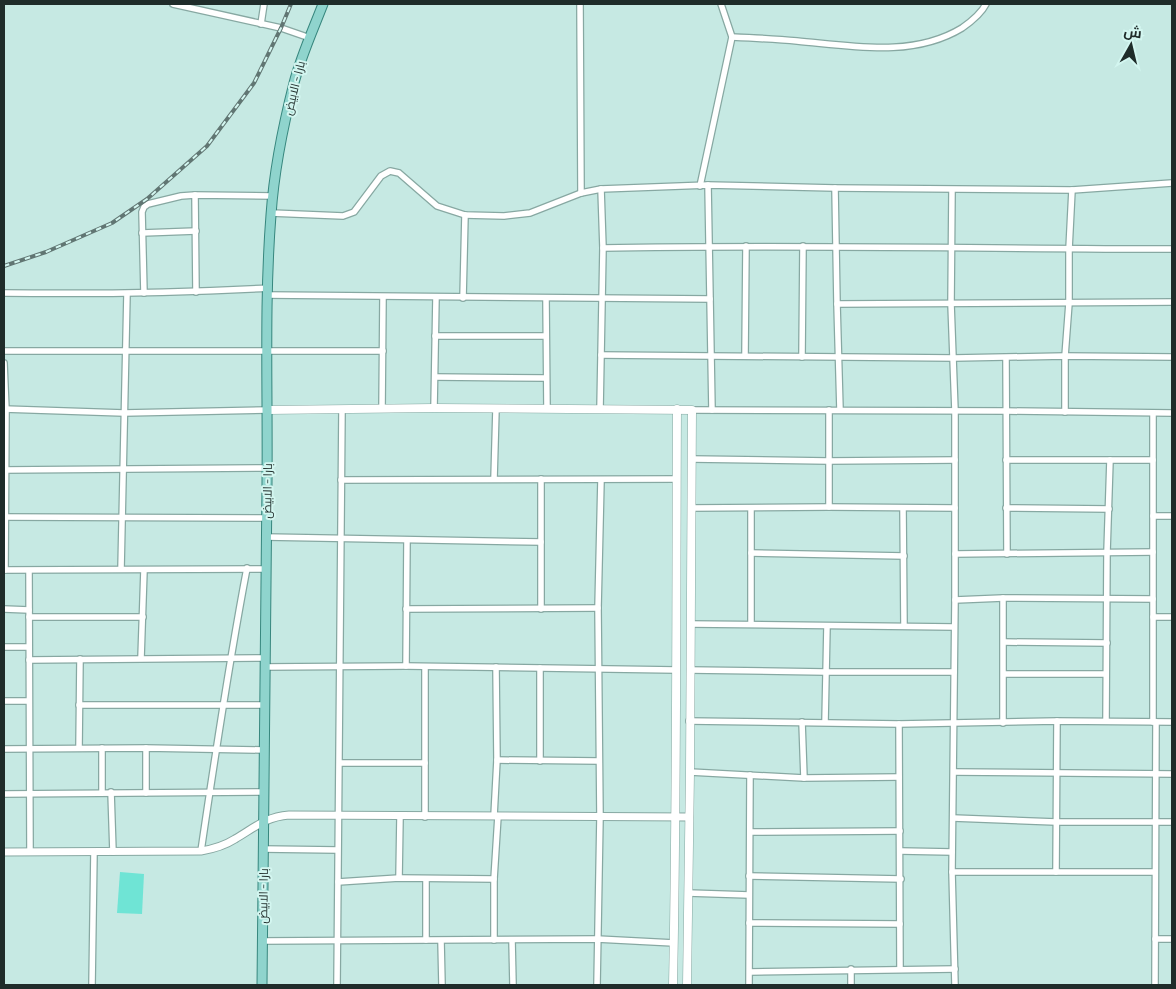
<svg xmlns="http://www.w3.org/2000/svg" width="1176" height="989" font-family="Manrope,Cairo,sans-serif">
<rect width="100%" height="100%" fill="#c6e9e3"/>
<!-- green -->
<path fill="#6fe4d5" d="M120,872l24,2 -2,40 -25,-1z"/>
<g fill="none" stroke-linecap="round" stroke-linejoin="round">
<!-- minor casing -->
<g stroke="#87a8a2" stroke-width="8">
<g id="minor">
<path d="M173,4l108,24 29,10"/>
<path d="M580,4l1,189"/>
<path d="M261,24l3,-20"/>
<path d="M732,37c22,1 44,2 65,4 55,5 116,17 165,-13 10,-7 19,-14 24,-24"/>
<path d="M708,185l4,225"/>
<path d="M700,186l32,-149 -11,-33"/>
<path d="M835,188l2,116 3,106"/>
<path d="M952,190l-1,114 4,107v189l-3,272 3,113"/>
<path d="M195,195l1,97"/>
<path d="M271,213l72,3 11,-4 27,-36 9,-5 9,2 38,33 28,9 39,1 26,-3 51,-20 20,-4 107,-4 127,3 237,2 100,-7"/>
<path d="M142,233l54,-2"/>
<path d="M603,248c190,-4 379,1 569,1"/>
<path d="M4,293c88,1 175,0 264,-5"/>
<path d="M144,293l-2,-81 2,-5 4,-3 33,-8 14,-1 78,1"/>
<path d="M267,295l443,4"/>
<path d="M463,298l2,-83"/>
<path d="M546,299l1,110"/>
<path d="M837,304l335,-2"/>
<path d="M435,336h111"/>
<path d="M4,351h379"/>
<path d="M601,355l353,3 111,-2 107,1"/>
<path d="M745,356l1,-110"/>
<path d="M802,357l1,-111"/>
<path d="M1006,358l1,196"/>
<path d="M4,363l2,47 -1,160"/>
<path d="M435,377l110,1"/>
<path d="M434,408l2,-111"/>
<path d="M4,409l120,4 144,-3"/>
<path d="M382,409l1,-112"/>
<path d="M600,409l3,-161 -2,-59"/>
<path d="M692,410l314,1 166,2"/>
<path d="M1065,412v-56l4,-53v-54l3,-59"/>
<path d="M1153,413v309"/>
<path d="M692,459l136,2 127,-1"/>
<path d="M1006,460h147"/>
<path d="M4,470l263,-2"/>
<path d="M494,479l2,-70"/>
<path d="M541,479v130"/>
<path d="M341,480l336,-1"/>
<path d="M829,507v-97"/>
<path d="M691,508l138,-1 126,1"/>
<path d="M903,508l1,118"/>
<path d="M1006,508l103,1"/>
<path d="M1153,516h19"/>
<path d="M4,517l262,1"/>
<path d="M266,537l275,5"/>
<path d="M751,553l153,3"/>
<path d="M955,554l198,-2"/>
<path d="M121,569l6,-275"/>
<path d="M4,570l261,-1"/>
<path d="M29,571l1,281"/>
<path d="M955,600l48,-2 150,1"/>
<path d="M4,609l25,1"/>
<path d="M406,609l192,-1"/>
<path d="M29,617h114"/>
<path d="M1153,617h19"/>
<path d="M691,624l263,3"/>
<path d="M751,624v-116"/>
<path d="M1004,642l103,1"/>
<path d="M4,647h25"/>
<path d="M141,658l3,-88"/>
<path d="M29,660l235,-2"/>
<path d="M406,666l1,-126"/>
<path d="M264,667l142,-1 270,4"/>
<path d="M425,667v150"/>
<path d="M690,670l135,2h129"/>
<path d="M1004,674h102"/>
<path d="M4,701h25"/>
<path d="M79,705h185"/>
<path d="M689,721l210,3 158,-3 115,1"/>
<path d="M1106,721l1,-169 3,-92"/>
<path d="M802,722l2,56"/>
<path d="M825,722l2,-96"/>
<path d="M1003,723v-125"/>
<path d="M899,724l1,245"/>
<path d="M79,748l1,-89"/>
<path d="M102,748v44"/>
<path d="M146,748v45"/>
<path d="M4,749l142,-1 117,2"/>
<path d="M497,760l102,1"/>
<path d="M540,761v-93"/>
<path d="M340,763h85"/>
<path d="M690,772l114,6 95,-1"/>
<path d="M954,772l218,2"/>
<path d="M111,792l2,60"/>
<path d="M4,794l258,-2"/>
<path d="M494,816l3,-56 -1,-93"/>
<path d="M953,818l103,4h116"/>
<path d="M750,832l150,-1"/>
<path d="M263,849l74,1"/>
<path d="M201,851c14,-95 28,-189 46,-283"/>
<path d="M901,851l51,1"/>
<path d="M952,872h203"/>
<path d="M1056,872l1,-151"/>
<path d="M749,876l152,3"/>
<path d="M399,878l1,-61"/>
<path d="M426,879v61"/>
<path d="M338,882l61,-4 95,1"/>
<path d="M688,893l61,2"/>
<path d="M749,923l151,1"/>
<path d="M1155,939h17"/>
<path d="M494,940v-61l4,-63"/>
<path d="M512,940l1,45"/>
<path d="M262,941l335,-2 77,4"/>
<path d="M441,941l1,44"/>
<path d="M851,969v16"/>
<path d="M750,972l205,-3"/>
<path d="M92,985l2,-133"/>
<path d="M337,985l5,-576"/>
<path d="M597,985l3,-168 -2,-209 3,-128"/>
<path d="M749,985l1,-210"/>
<path d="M1155,985l1,-263"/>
</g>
</g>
<!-- tertiary casing -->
<g stroke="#87a8a2" stroke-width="9">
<path id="tertiary" d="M4,852l197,-1c12,-2 23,-5 34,-12 19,-11 30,-22 54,-24l400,2"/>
</g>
<!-- secondary casing -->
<g stroke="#87a8a2" stroke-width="9">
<g id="secondary">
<path d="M268,410l166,-2 258,2 -2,362 -3,213"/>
<path d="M673,985c4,-192 3,-384 4,-576"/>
</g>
</g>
<!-- primary casing -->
<g stroke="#37877e" stroke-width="11">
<path id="primary" d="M262,985c1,-167 2,-334 5,-502 1,-89 -3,-179 4,-268 3,-44 12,-89 23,-132 7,-27 19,-53 29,-79"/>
</g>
<!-- minor -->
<use href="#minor" stroke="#fff" stroke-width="5.5"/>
<!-- tertiary -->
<use href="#tertiary" stroke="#fff" stroke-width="7"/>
<!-- secondary -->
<use href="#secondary" stroke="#fff" stroke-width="8"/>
<!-- primary -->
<use href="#primary" stroke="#8fd4cd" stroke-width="9"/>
<!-- rail casing -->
<g stroke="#617673" stroke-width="4">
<path id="rail" d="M4,266l42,-14 66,-29 35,-24 60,-53 47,-63 27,-55 10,-24"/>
</g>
<!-- rail -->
<use href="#rail" stroke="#d3f6f0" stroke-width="2" stroke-dasharray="5.5" stroke-linecap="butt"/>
</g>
<g text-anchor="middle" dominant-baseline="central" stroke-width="4" stroke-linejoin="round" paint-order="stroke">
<!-- street labels -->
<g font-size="12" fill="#1f2c2a" stroke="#d3f6f0">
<text transform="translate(294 88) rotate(-76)">بارا - الابيض</text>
<text transform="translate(267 491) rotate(-89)">بارا - الابيض</text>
<text transform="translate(263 896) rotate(-89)">بارا - الابيض</text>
</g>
</g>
<!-- border -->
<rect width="1176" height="989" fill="none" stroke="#1f2c2a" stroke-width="10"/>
<!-- north arrow -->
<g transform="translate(1131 45) rotate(8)" stroke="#d3f6f0" stroke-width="4" paint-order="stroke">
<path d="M0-4L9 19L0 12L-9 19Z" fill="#1f2c2a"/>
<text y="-8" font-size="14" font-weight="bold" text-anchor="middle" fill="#1f2c2a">ش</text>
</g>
</svg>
